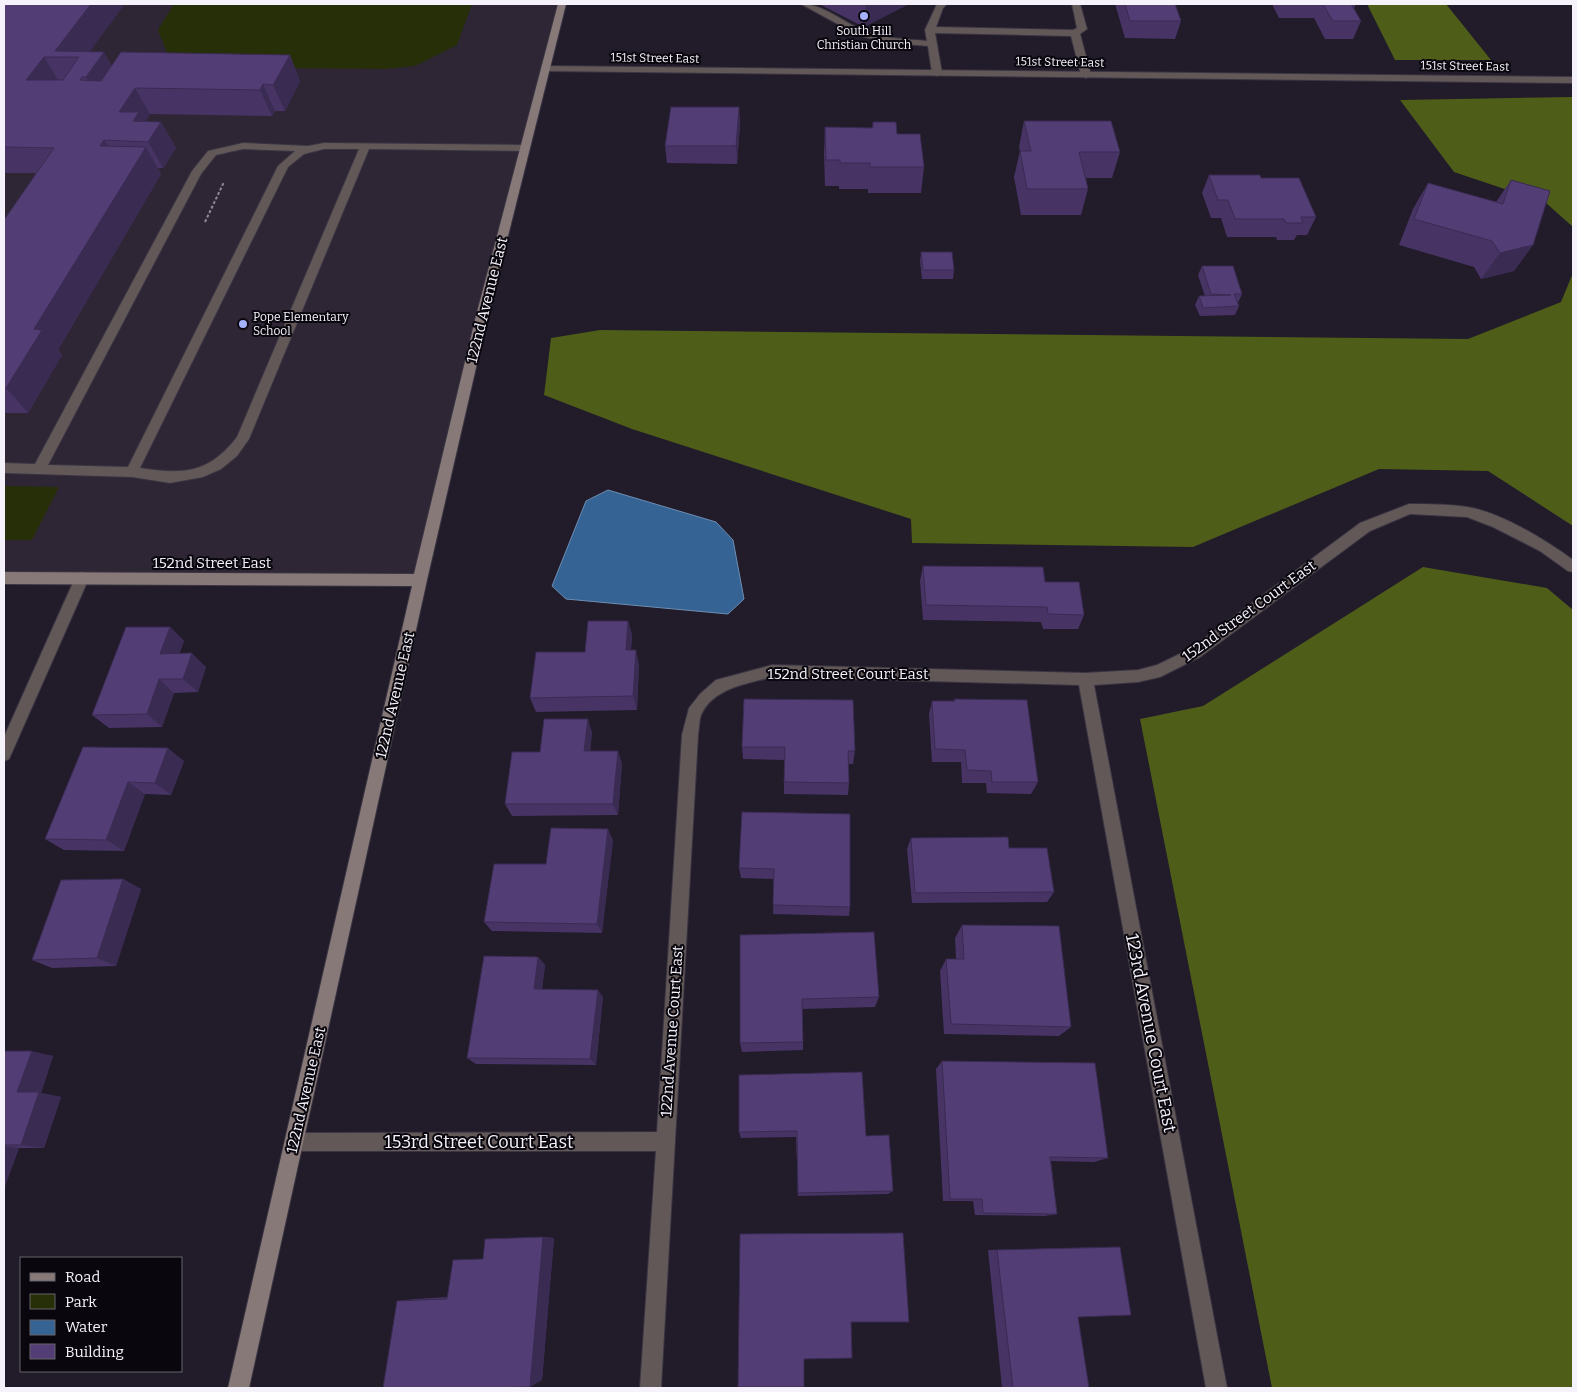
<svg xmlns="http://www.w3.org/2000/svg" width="1577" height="1392" font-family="Bitter,serif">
<rect width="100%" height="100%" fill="#211b2a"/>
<!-- education -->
<path fill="#2e2635" d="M4,4h558l-142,576 -416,-2z"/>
<!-- green -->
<g fill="#262f07">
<path d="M174,4h298l-15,41 -42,21 -30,3 -203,-2 -10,-2 -14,-35z"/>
<path d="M4,486l55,1 -27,53h-28z"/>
</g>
<!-- forest -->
<g fill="#4e5d18">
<path d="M1367,4h79l45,56h-96z"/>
<path d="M1572,97l1,130 -27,-24 -92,-31 -54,-72z"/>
<path d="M1573,273v253l-85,-55 -109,-2 -186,78 -281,-4 -1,-24 -279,-90 -88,-34 7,-57 49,-8 868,9 93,-37z"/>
<path d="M1423,567l124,21 26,22v778h-301l-132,-669 63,-13z"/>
</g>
<!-- water -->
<path fill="#346394" stroke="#6e8eb3" d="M608,490l108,32 17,18 11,59 -16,15 -162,-15 -14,-13 34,-85z"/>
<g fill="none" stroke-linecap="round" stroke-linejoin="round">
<!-- lane casing -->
<g stroke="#3a3543" stroke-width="2">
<g id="lane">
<path d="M801,4c23,0 43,19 64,27 19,8 42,8 62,10l-2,-11 12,-26h10l-4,4 -7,19 137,3 4,-2 -5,-24h8l7,25 -7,5 11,41 -5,3 -5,-3 -10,-39 -136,-3 7,40 -5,3 -5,-3 -4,-27 -36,-3 -32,-7z"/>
<path d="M243,143l65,3 16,-3 200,2 5,3 -5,3 -155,-2 -120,290 -12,17 -16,13 -18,8 -33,6 -38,-6 -128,-4v-10l31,1 157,-293 16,-20zM243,149l52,2 -17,15 -150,301 -80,-2 153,-291 15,-19zM324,149h35l-122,288c-28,36 -53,38 -97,31l148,-301 16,-13z"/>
</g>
</g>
<!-- street casing -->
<g stroke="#3a3543" stroke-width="2">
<g id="street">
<path d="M546,66l1027,11v6l-1030,-12v-4z"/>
<path d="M1409,504c19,0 39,0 58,3 33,5 79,33 106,53v12l-5,-1 -28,-20 -47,-24 -26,-10 -57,-3 -40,17 -170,126 -40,20 -22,5 -44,3 133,703h-21l-127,-703 -307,-8c-25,7 -59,11 -71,38 -2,6 -2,14 -3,20l-37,653h-21l16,-237h-362l-7,-2 -2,-7 2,-7 7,-2 363,-1 25,-397 7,-27 11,-14 16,-14 56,-15 313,8 53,-3 19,-5 33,-16 170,-126z"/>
<path d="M82,572l5,2 2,4 -80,181 -5,2v-24l71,-159 2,-4z"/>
</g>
</g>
<!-- secondary casing -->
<g stroke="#3a3543" stroke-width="2">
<path id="secondary" d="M558,4h8l-79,316 -60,260 -178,808h-21l184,-802 -408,-2v-12l410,2 61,-254z"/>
</g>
<!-- path -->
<path stroke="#8d8995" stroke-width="2" stroke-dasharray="3 2" stroke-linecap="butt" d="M205,222l19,-40"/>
<!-- lane -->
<use href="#lane" fill="#625858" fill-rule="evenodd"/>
<!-- street -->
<use href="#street" fill="#625858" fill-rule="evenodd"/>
<!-- secondary -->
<use href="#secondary" fill="#887979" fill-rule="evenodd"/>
</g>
<!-- wall -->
<g fill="#473465">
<path d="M4,4l86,48 22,14 178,-11 10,26 -15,30h-10l-3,5 -122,-2 -5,8h16l15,26 -13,20h-5l3,6 -103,176 4,5 -34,58h-24v-193l32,-47h-32z"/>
<path d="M819,4h90l-45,23z"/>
<path d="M1115,4h60l6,17 -6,18 -50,-1z"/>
<path d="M1272,4h84l-2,4 7,13 -8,18h-28l-11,-21h-35z"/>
<path d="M739,107l1,18 -3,39 -70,-1 -2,-17z"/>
<path d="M1024,121l96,31 -8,26h-26l2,11 -7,26h-60l-7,-38 6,-26 -1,-4z"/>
<path d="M873,122l24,12 27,33 -3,26h-53v-4h-29v-3h-14l-1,-32 1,-27 47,1z"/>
<path d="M1209,175l52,3 55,39 -9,18h-10l-3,5h-17l-1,-3h-49l-6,-19h-10l-9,-25z"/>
<path d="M1511,180l22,65 -19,26 -33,8 -7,-12 -75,-22 14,-36 15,-26 68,19z"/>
<path d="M921,252l33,18 -1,9h-31l-2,-18z"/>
<path d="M1202,266l40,28 -4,9 1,3 -4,9 -35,1 -5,-11 4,-9h6l-7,-21z"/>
<path d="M923,566l122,16 39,33 -6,14h-35l-2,-7 -118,-2 -3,-39z"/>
<path d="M628,621l4,14 -1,15 8,14 -2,46 -101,2 -6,-14 55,-46z"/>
<path d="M170,627l14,14 -5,13 27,13 -8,25 -24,1 -12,34 -53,1 -17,-13z"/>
<path d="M744,699l111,52 -2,13h-5l1,19 -1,12 -64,-1v-34l-41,-1 -1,-12z"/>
<path d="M954,699l84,83 -7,12 -44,-1 -1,-10h-24l-1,-21h-29l-3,-48 3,-13h22z"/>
<path d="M592,732l-2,19 32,12 -4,52 -106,1 -7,-12 35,-52z"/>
<path d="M83,747l101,14 -13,34 -26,-1 -21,57 -60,-1 -19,-11z"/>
<path d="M742,812l108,95 -1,9 -76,-2 1,-35 -33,-1 -2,-10z"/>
<path d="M911,838l98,10 45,44 -7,10 -135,1 -5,-54z"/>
<path d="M613,840l-11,93 -110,-2 -8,-9 62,-58z"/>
<path d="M123,879l18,10 -25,77 -64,2 -20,-8z"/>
<path d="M962,925l109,102 -12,9 -115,-2 -4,-63 6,-12h10l-1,-21z"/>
<path d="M740,935l139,62 -4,10 -73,2 1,33v8l-61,2 -2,-9z"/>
<path d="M538,957l7,8 -3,24 61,8 -7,68 -120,-1 -9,-6z"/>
<path d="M4,1051l49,5 -12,37 20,4 -17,51h-25l-14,38h-1z"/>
<path d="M942,1061l166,97 -14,4 -43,-1 6,53 -12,2 -70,-1 -2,-14h-30l-7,-132z"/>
<path d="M739,1075l127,61 27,55 -5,3 -90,2 -2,-59 -55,1 -2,-6z"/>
<path d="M543,1237l11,1 -12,142 -145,-79 18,-2 33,-2 35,-38z"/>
<path d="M1120,1247l-42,70 11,71h-87l-14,-138z"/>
</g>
<!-- shaded-wall -->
<g fill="#3a2b52">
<path d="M91,4h34l-43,58 -3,-5 -24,-6z"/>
<path d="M866,4h43l-45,23z"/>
<path d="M104,52l15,26 -17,25 -16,-26z"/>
<path d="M290,55l10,26 -15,30 -12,-26z"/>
<path d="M44,57l16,26 -34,-3z"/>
<path d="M263,84l12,27 -3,5 -12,-26z"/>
<path d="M135,88l15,26 -5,8h16l15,26 -13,20 -15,-26 -29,-30z"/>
<path d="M739,107l1,18 -3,39 -1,-18z"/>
<path d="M104,140l16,26 -20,-20z"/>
<path d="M146,147l15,27 -103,176 4,5 -34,58 -22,-25 28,-59z"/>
<path d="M1533,245l-19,26 -33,8 19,-26z"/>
<path d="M628,621l4,14 -2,29 -4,-14z"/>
<path d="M170,627l14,14 -10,27 -14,-14z"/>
<path d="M636,650l3,14 -2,46 -4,-14z"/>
<path d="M192,653l14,14 -8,25 -15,-13z"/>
<path d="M159,679l15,14 -12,34 -15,-13z"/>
<path d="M588,719l4,13 -3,32 -5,-13z"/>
<path d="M168,748l16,13 -13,34 -16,-12z"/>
<path d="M618,751l4,12 -4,52 -5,-11z"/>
<path d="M128,782l17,12 -21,57 -18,-11z"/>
<path d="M608,829l5,11 -11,93 -5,-9z"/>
<path d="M123,879l18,10 -25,77 -19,-8z"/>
<path d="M538,957l7,8 -4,31 -7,-7z"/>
<path d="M598,990l5,7 -7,68 -6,-6z"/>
<path d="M32,1051l21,5 -12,37 20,4 -17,51 -23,-3 -4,-53z"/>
<path d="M4,1146l15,2 -14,38h-1z"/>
<path d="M543,1237l11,1 -12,142 -12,7z"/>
</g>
<!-- building -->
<g fill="#533d75" stroke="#3a2b52" fill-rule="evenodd">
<path d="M4,4h87l-36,47 49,1 -18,25h-4l-2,3 21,1 20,-29 169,3 -17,30 -10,-1 -3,6 -125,-2 -16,24h20l-6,9 28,1 -13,20 -44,-2 -4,6 46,1 -112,182 8,1 -36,58h-2v-168l50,-72 -50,-1zM44,57h35l-16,23h-37z"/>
<path d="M1125,4h50l6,17h-51z"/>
<path d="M1323,4h28l10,17h-28z"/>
<path d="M671,107h68l-3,39h-71z"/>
<path d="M1024,121h87l9,31h-41l9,37h-61l-7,-38h11z"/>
<path d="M873,122h23l1,12h23l4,33h-54v-4h-30v-3h-14l-1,-33 48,1z"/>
<path d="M1209,175h51l1,3h38l17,39h-15l2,6h-17l-2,-4h-49l-7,-19h-10z"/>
<path d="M1511,180l39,11 -17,54 -33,8 -8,-12 -78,-22 14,-36 75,21z"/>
<path d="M921,252h31l2,18h-31z"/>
<path d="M1202,266h31l9,28h-8l5,12 -36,2 -4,-12 32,-1 -20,-1z"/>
<path d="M923,566l120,1 2,15h34l5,33 -36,-1 -1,-7 -121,-2z"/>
<path d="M588,621h40l-2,29h10l-3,46 -103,2 6,-46h49z"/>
<path d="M126,627h44l-10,27 32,-1 -9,26h-24l-12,35 -55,1z"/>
<path d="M744,699l109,1 2,51h-7l1,32 -65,-1 1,-35h-43z"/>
<path d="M954,699l73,1 11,82h-46l-1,-11 -24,-1 -2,-20 -30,-1 -3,-48h23z"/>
<path d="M544,719h44l-4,32h34l-5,53h-108l7,-52h28z"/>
<path d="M83,747l85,1 -13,35 -27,-1 -22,58 -61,-1z"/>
<path d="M742,812l108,2v93l-77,-2 1,-36 -35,-1z"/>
<path d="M551,828l57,1 -11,95 -113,-2 10,-58h52z"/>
<path d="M1008,837l1,11h38l7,44 -139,1 -4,-55z"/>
<path d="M123,879l-26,79 -65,2 29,-80z"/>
<path d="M962,925l97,1 12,101 -120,-3 -5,-65h18z"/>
<path d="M874,932l5,65 -77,2 1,43 -63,1v-108z"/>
<path d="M484,956l54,1 -4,32 64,1 -8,69 -123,-1z"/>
<path d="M4,1051h28l-15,41h22l-18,53h-17z"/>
<path d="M942,1061l153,2 13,95 -58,-1 7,57 -74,-1 -1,-14h-32z"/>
<path d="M862,1072l4,64 23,-1 4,56 -95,2 -1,-62 -58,1v-57z"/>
<path d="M903,1233l6,89h-58l1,36 -48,1v28h-66l2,-153z"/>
<path d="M543,1237l-13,150 -52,1h-95l14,-87 50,-2 6,-39 30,-1 2,-20z"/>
<path d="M1120,1247l11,68 -53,2 11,71h-76l-16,-138z"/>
</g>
<!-- markers -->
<g fill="#a5b1fc" stroke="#09070d" stroke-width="2">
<circle cx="864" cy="16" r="5"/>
<circle cx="243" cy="324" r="5"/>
</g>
<g text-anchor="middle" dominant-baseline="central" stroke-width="4" stroke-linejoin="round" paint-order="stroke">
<!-- far-poi labels -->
<g font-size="12" fill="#f5f2fc" stroke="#09070d">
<text x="864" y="31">South Hill<tspan x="864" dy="14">Christian Church</tspan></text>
<text x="253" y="317" text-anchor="start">Pope Elementary<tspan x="253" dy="14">School</tspan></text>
</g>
<!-- far-street labels -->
<g font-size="12" fill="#f5f2fc" stroke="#09070d">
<text transform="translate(655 58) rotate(1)">151st Street East</text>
<text transform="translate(1060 62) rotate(1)">151st Street East</text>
<text transform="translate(1465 66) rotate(1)">151st Street East</text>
</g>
<!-- street labels -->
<g font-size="15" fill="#f5f2fc" stroke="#09070d">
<text transform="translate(487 300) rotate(-76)">122nd Avenue East</text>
<text x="212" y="563">152nd Street East</text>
<text transform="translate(1249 611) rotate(-36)">152nd Street Court East</text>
<text x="848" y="674">152nd Street Court East</text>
<text transform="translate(395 695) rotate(-77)">122nd Avenue East</text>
<text transform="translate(672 1031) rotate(-86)">122nd Avenue Court East</text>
<text transform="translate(306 1090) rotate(-77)">122nd Avenue East</text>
</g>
<!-- near-street labels -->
<g font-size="18" fill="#f5f2fc" stroke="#09070d">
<text transform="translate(1151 1033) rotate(79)">123rd Avenue Court East</text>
<text x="479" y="1142">153rd Street Court East</text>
</g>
</g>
<!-- border -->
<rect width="1577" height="1392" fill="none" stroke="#f5f2fc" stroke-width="10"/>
<!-- legend -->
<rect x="20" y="1257" width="162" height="115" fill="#09070d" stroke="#67656d"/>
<rect x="30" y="1273" width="25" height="8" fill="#887979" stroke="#67656d"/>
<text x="65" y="1282" font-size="15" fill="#f5f2fc">Road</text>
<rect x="30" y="1294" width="25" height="15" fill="#262f07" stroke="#67656d"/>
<text x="65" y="1307" font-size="15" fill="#f5f2fc">Park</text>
<rect x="30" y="1320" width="25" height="15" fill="#346394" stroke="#67656d"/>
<text x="65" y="1332" font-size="15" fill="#f5f2fc">Water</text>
<rect x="30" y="1344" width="25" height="15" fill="#533d75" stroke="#67656d"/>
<text x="65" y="1357" font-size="15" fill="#f5f2fc">Building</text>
</svg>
